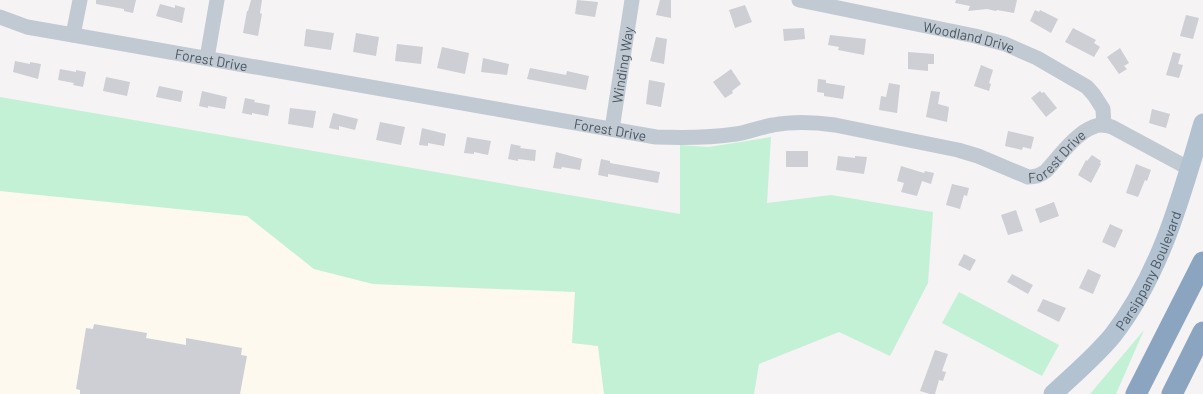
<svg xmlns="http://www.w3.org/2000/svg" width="1203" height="394" font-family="Barlow,sans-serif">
<rect width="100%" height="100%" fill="#f5f3f3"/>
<!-- commercial -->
<path fill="#fdf9ef" d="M0,191l247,25 67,53 59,15 202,8 -3,51 26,3 6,48h-604z"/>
<!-- green -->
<g fill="#c3f1d5">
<path d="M0,97l680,117v-69l29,2 62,-10 -4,66 64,-8 102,17 -5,71 -38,73 -51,-24 -80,32 -5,30h-150l-6,-48 -26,-3 3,-51 -202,-8 -59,-15 -67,-53 -247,-25z"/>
<path d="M959,292l100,53 -17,31 -100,-53z"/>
<path d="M1144,330l-28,64h-26z"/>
</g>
<!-- building -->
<g fill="#cdcfd5">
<path d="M96,0h40l-3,13 -9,-2v-2l-28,-5z"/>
<path d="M251,0h11l-2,13 2,1 -4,22 -15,-3 4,-22h1z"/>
<path d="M577,0l21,2 -3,15 -20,-3z"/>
<path d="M660,0h11v18l-15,-3z"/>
<path d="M956,0h61l-3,13 -17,-3 -1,1 -9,-2 -19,2 2,-5 -15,-3z"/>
<path d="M160,4l15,4v-3l10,3 -3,15 -26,-7z"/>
<path d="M745,5l7,17 -17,6 -6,-18z"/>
<path d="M1035,10l4,2 1,-2 18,9 -7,14 -21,-12z"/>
<path d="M1186,15l13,3 -6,21 -13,-3z"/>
<path d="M804,28l1,11 -21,2 -1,-12z"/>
<path d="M1073,28l23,12 -2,3 6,4 -6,10 -29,-15z"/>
<path d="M306,29l28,4 -3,17 -27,-4z"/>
<path d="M356,33l23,4 -3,19 -23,-4z"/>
<path d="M830,35l36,4 -2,16 -26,-5 1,-3 -11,-2z"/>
<path d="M656,37l11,2 -3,25 -14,-3z"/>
<path d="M397,44l26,3 -2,17 -26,-3z"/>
<path d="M442,47l27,6 -4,21 -28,-6z"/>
<path d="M1120,48l9,15 -5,3 3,3 -8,5 -12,-17z"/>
<path d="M908,52l26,2v10h-6v7l-20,-2z"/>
<path d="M1173,52l8,2 -3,10 5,1 -4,13 -13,-3z"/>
<path d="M483,58l26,6 -2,11 -26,-3z"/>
<path d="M15,61l15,3v-2l11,2 -3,15 -25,-7z"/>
<path d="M981,65l12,5 -4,13 2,1 -2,7 -15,-5z"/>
<path d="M530,68l36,7 1,-4 22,5 -3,14 -59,-11z"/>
<path d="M60,69l16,3v-2l10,2 -3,15 -10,-2 1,-2 -16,-3z"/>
<path d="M731,69l10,15 -9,7 1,2 -8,5 -12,-16z"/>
<path d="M106,77l24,5 -3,14 -24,-5z"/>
<path d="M818,79l8,1v3l19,3 -2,13 -19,-3v-3l-7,-1z"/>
<path d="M649,80l16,3 -4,24 -15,-3z"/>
<path d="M889,83l11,2 -3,28 -18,-3 2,-14 5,1z"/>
<path d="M159,86l24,5 -2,11 -25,-5z"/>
<path d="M202,91l25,6 -2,12 -17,-3v2l-9,-2z"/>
<path d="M931,91l9,1 -2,12 11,3 -2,15 -21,-5z"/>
<path d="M1040,91l2,2 2,-1 13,16 -11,9 -15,-19z"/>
<path d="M245,98l10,2 -1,2 16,3 -2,11 -16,-3v2l-10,-2z"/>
<path d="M290,108l26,3 -3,17 -25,-4z"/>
<path d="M1152,109l18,5 -4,14 -17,-5z"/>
<path d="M333,113l25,6 -3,11 -16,-4v4l-10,-2z"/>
<path d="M380,122l25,5 -4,18 -25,-5z"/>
<path d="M422,128l24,6 -2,12 -16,-3v3l-9,-1z"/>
<path d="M1008,131l26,6 -3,12 -8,-2 -1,3 -17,-4z"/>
<path d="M467,137l24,4 -3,14 -14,-3v2l-10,-1z"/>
<path d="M511,144l10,2 -1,2 16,2 -1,11 -17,-2v2l-10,-2z"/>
<rect x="786" y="151" width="22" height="16"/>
<path d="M556,152l26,7 -2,11 -18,-3 -1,2 -8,-1z"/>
<path d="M1092,155l9,6 -1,2 1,1 -10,19 -13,-8 8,-15 1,1z"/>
<path d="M838,156l17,2v-2l12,1 -3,17 -28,-4z"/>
<path d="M601,159l9,2v2l50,9 -2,11 -50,-9v3l-10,-2z"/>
<path d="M1136,164l15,6 -4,11 -2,-1 -7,17 -12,-4z"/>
<path d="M901,166l23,7 1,-2 9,2 -3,11 -9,-3 -5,15 -16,-4 3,-9 -7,-2z"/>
<path d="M952,184l17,4 -2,8 -3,-1 -4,14 -14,-4z"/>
<path d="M1054,202l5,14 -19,7 -5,-14z"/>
<path d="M1016,210l7,21 -15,4 -7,-20z"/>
<path d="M1110,224l13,6 -8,18 -13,-6z"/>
<path d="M964,254l12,6 -6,11 -12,-6z"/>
<path d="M1088,269l13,6 -8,19 -14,-6z"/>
<path d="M1012,274l21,11 -5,9 -21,-12z"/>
<path d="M1043,299l23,9 -7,14 -22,-11z"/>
<path d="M94,324l53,9 -1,5 40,7v-7l56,10 -1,7 6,1 -7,38h-160v-4l-4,-1 10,-61 7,1z"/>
<path d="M935,350l13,4 -6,17 4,1 -3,9 -4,-1 -4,14h-5l-10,-3z"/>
</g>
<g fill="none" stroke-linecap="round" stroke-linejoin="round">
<!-- minor -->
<g stroke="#c1cad2" stroke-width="15">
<path id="s1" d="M799,0l176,36 30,8 32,14 50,29 7,8 9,14 1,16"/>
<path id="s2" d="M0,17l27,10 46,8 583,102c27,1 53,1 80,-3 13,-2 25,-7 37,-9 21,-4 41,-3 62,0l123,25 20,6 50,21c7,0 12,-1 18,-6 12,-13 30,-38 47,-44 6,-3 13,-2 19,0l78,42"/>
<path d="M73,35l7,-35"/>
<path d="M207,58l10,-58"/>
<path id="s3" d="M612,129l20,-129"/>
</g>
<!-- major -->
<path stroke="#b3c2d1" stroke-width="19" id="s4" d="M1053,394c20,-19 42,-37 60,-59 48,-62 68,-138 90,-212"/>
<!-- highway -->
<g stroke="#8ba5c1" stroke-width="21">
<path d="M1136,394l67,-132"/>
<path d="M1172,394l31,-62"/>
</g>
</g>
<g text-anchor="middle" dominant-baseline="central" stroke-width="4.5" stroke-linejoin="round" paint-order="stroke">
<!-- street labels -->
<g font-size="14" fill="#4a5661" stroke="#fff">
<text stroke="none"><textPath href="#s1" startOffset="174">Woodland Drive</textPath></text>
<text stroke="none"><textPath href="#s2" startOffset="216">Forest Drive</textPath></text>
<text stroke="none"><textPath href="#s3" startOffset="65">Winding Way</textPath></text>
<text stroke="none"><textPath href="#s2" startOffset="621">Forest Drive</textPath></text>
<text stroke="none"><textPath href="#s2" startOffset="1085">Forest Drive</textPath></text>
<text stroke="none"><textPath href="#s4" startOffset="158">Parsippany Boulevard</textPath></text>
</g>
</g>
</svg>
